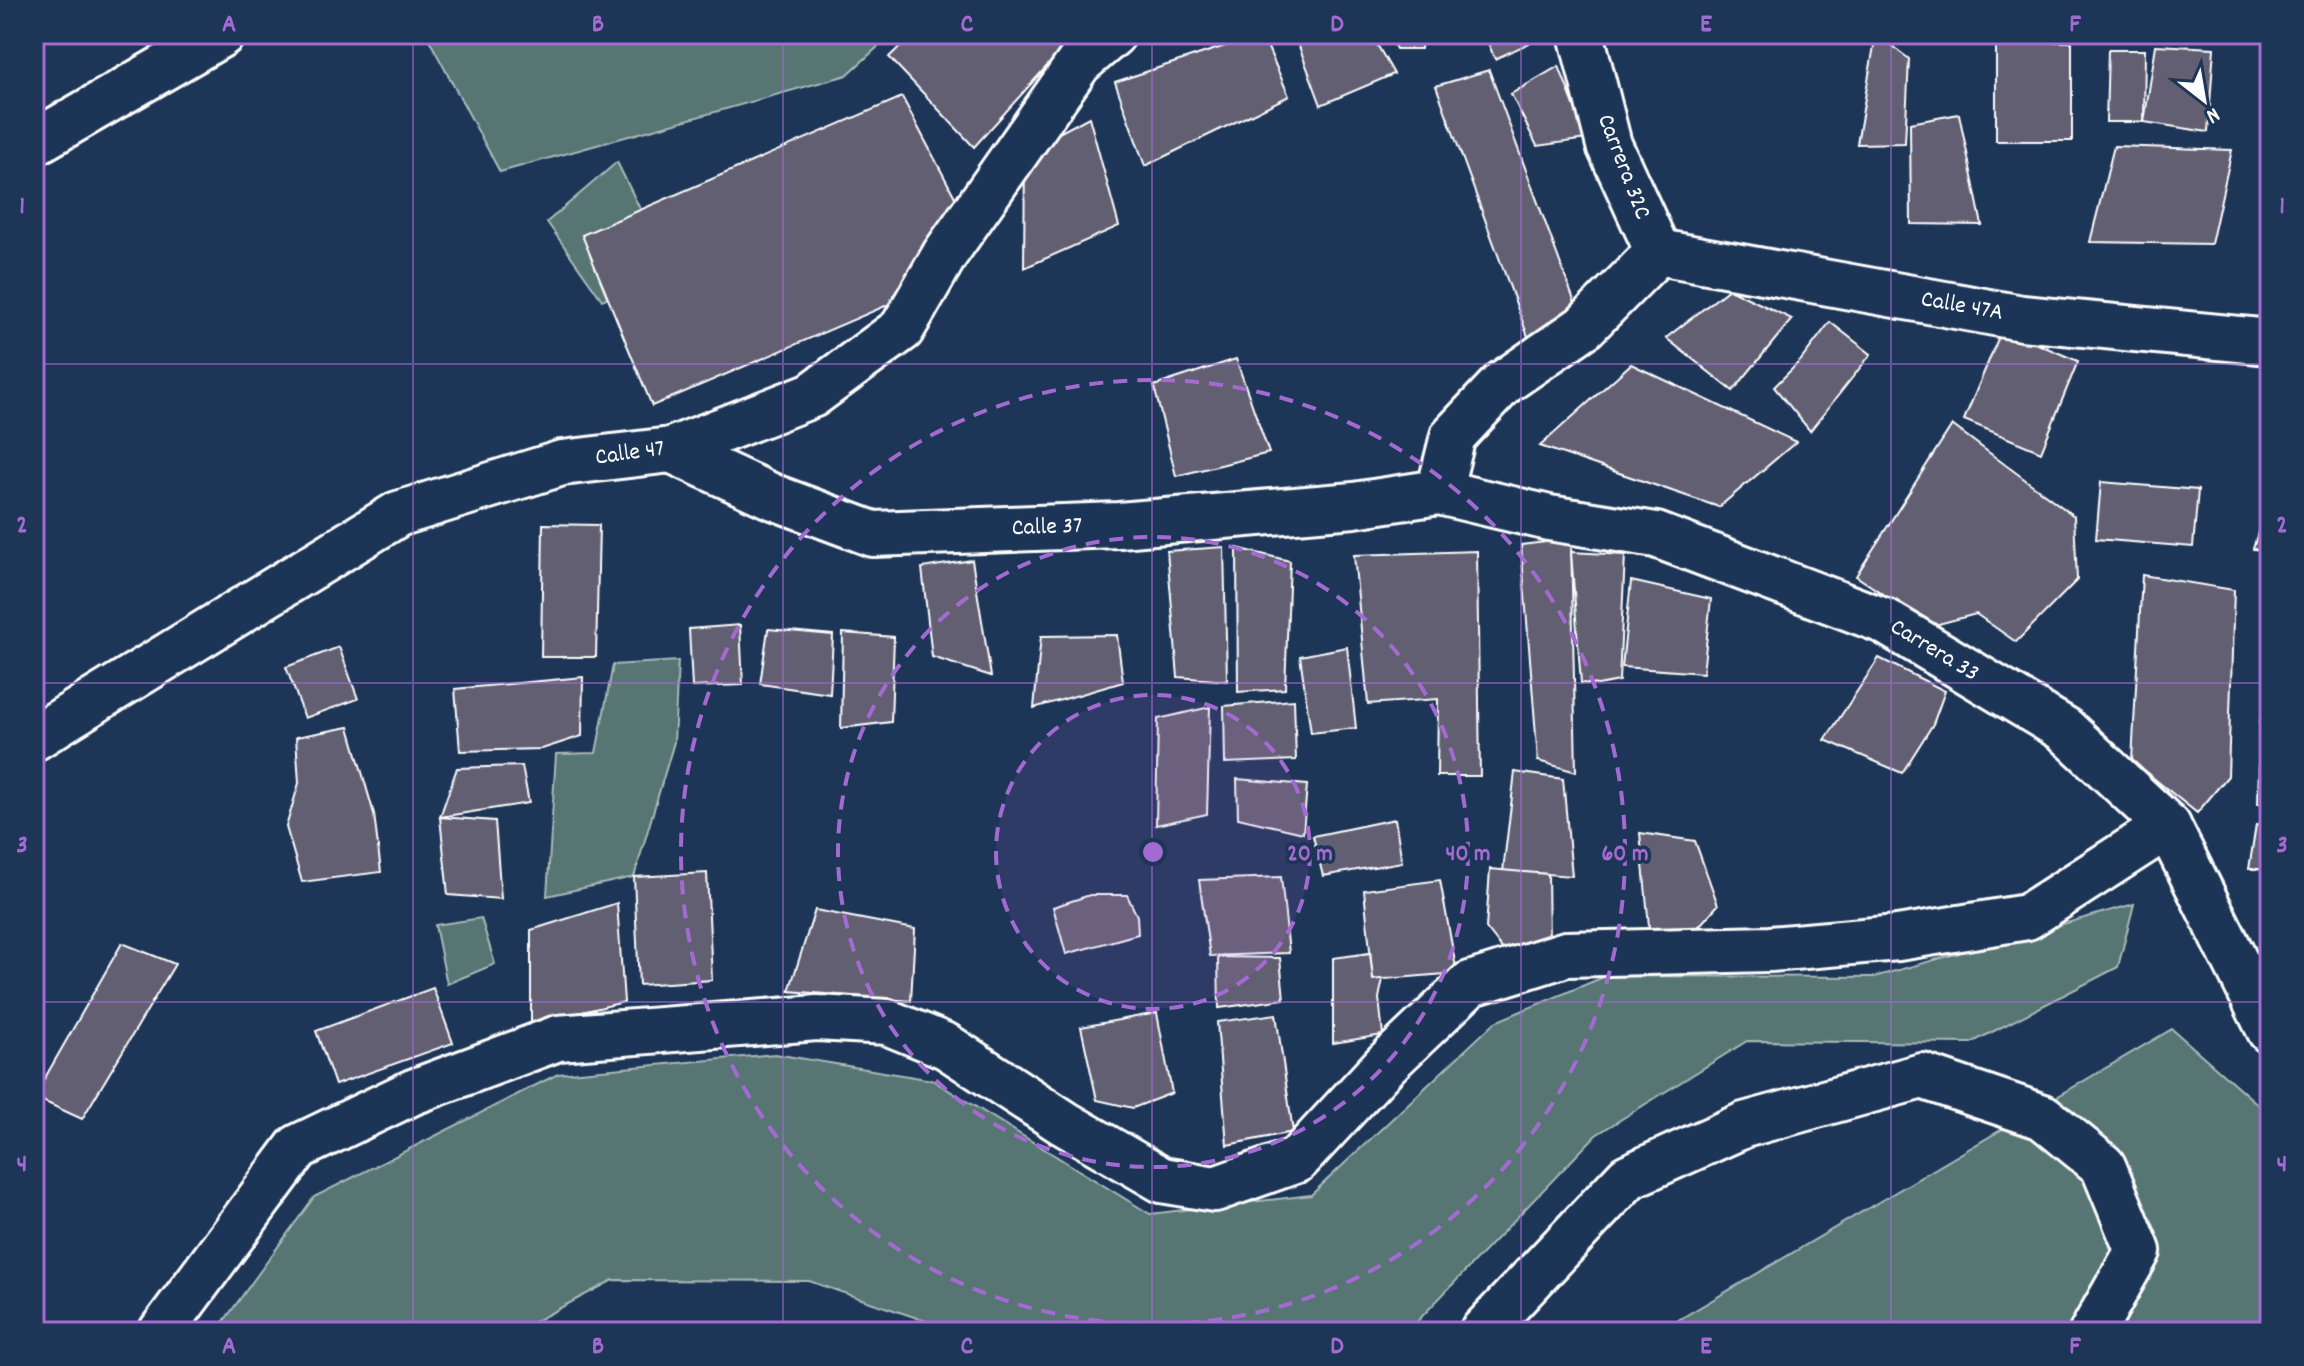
<svg xmlns="http://www.w3.org/2000/svg" width="2304" height="1366" font-family="Dekko,sans-serif">
<rect width="100%" height="100%" fill="#1d3557"/>
<filter id="ink" filterUnits="userSpaceOnUse"><feTurbulence type="fractalNoise" baseFrequency=".0125" numOctaves="2"/><feDisplacementMap in="SourceGraphic" scale="16" xChannelSelector="R" yChannelSelector="G"/><feConvolveMatrix kernelMatrix="1 2 1 2 8 2 1 2 1" color-interpolation-filters="sRGB"/></filter>
<g filter="url(#ink)">
<!-- green -->
<g fill="#577573" stroke="#abbab9" stroke-width="2">
<path d="M426,34h466l-45,41 -347,97z"/>
<path d="M617,162l53,108 -68,30 -55,-78z"/>
<path d="M678,661l-4,81 -40,135 -87,19 9,-142 40,-1 17,-88z"/>
<path d="M2134,904l-16,63 -147,76 -224,-2 -151,94 -189,197h-449l-149,-51 -196,-1 -98,52h-299l98,-135 244,-123 217,-20 157,26 218,134 161,-19 184,-173 111,-46 268,1z"/>
<path d="M481,918l14,46 -48,20 -12,-59z"/>
<path d="M2172,1029l98,86v217h-612z"/>
</g>
<!-- building -->
<g fill="#635f72" stroke="#fff" stroke-width="2">
<path d="M913,34h163l-102,113 -85,-90z"/>
<path d="M1262,34l27,62 -144,70 -30,-84z"/>
<path d="M1312,34h59l23,40 -73,31 -24,-64z"/>
<path d="M1389,34h33l-1,15h-25z"/>
<path d="M1484,34h65l-54,25z"/>
<path d="M1876,34l33,25 -4,84 -48,1z"/>
<rect x="1996" y="42" width="76" height="99"/>
<path d="M2156,45l58,3 -6,84 -64,-10z"/>
<path d="M2108,50h37l-1,72h-38z"/>
<path d="M1559,66l28,73 -50,7 -26,-52z"/>
<path d="M1489,70l90,244 -49,28 -94,-256z"/>
<path d="M902,97l54,102 -52,99 -252,108 -70,-171z"/>
<path d="M1959,114l23,111 -71,-1 -1,-101z"/>
<path d="M1089,117l30,109 -95,42 1,-117z"/>
<path d="M2114,146l118,4 -21,94 -121,-2z"/>
<path d="M1729,289l63,30 -59,72 -67,-53z"/>
<path d="M1830,322l41,32 -61,77 -36,-44 27,-27z"/>
<path d="M2002,329l76,32 -37,91 -77,-32z"/>
<path d="M1236,359l33,94 -93,23 -22,-90z"/>
<path d="M1631,364l165,78 -77,65 -179,-61z"/>
<path d="M1952,425l122,91 3,64 -61,62 -40,-28 -45,12 -75,-50z"/>
<path d="M2101,482l97,8 -5,57 -97,-8z"/>
<path d="M2270,492v59l-17,-2z"/>
<path d="M543,524l56,1 -3,132h-55z"/>
<path d="M1571,539l5,233 -38,-11 -17,-216z"/>
<path d="M1224,547l3,134 -49,-4 -11,-126z"/>
<path d="M1237,548l53,13 -5,128 -47,3z"/>
<path d="M1477,551l3,225h-43l1,-77 -70,5 -14,-149z"/>
<path d="M1571,552l54,3 -6,126 -21,4 -17,-2z"/>
<path d="M972,560l19,116 -59,-19 -10,-89z"/>
<path d="M2142,575l92,15 -6,186 -31,37 -65,-52z"/>
<path d="M1631,581l80,18 -8,74 -81,-6z"/>
<path d="M740,625l3,60 -51,2 -3,-58z"/>
<path d="M768,629l65,6 -3,59 -70,-10z"/>
<path d="M843,633l51,4 -3,85 -50,6z"/>
<path d="M1117,635l6,47 -89,26 7,-72z"/>
<path d="M339,647l19,52 -53,19 -19,-51z"/>
<path d="M1347,647l9,81 -45,5 -11,-77z"/>
<path d="M1879,658l66,33 -12,33 -31,49 -77,-33z"/>
<path d="M583,677l-1,59 -40,13 -82,2 -5,-62z"/>
<path d="M1294,700l2,60 -71,3 -1,-57z"/>
<path d="M1210,707l-3,107 -51,11 2,-106z"/>
<path d="M2260,719h10v85h-12z"/>
<path d="M349,727l25,87 7,58 -79,10 -16,-55 13,-44 -3,-46z"/>
<path d="M522,766l7,37 -89,14 17,-49z"/>
<path d="M1515,772l48,7 9,97 -69,-5z"/>
<path d="M1237,779l70,6 -4,48 -65,-15z"/>
<path d="M440,817l55,4 6,78 -53,-4z"/>
<path d="M1395,819l7,43 -79,14 -10,-40z"/>
<path d="M2256,825l14,2v42h-21z"/>
<path d="M1640,833l55,8 23,64 -25,28 -43,4z"/>
<path d="M1490,869l58,5 1,68 -45,9 -18,-23z"/>
<path d="M707,873l5,107 -73,5 -5,-108z"/>
<path d="M1281,877l8,76 -79,3 -11,-76z"/>
<path d="M1440,880l17,93 -84,7 -9,-90z"/>
<path d="M1090,895h37l10,21 1,18 -72,20 -13,-47z"/>
<path d="M617,903l7,99 -93,22v-94z"/>
<path d="M815,910l100,19 -4,72 -122,-10z"/>
<path d="M122,943l53,21 -93,155 -48,-22z"/>
<path d="M1370,953l3,27 10,-1 -4,19 4,37 -50,8v-85z"/>
<path d="M1218,957l62,1 4,41 -65,9z"/>
<path d="M433,988l20,55 -118,42 -19,-54z"/>
<path d="M1157,1013l15,80 -39,15 -36,-8 -16,-73z"/>
<path d="M1276,1014l17,118 -66,13 -10,-123z"/>
</g>
<g fill="none" stroke-linecap="round" stroke-linejoin="round">
<!-- minor casing -->
<g stroke="#fff" stroke-width="50">
<g id="minor">
<path d="M1581,34l28,111 49,107"/>
<path d="M34,143l188,-109"/>
<path d="M1658,252l364,66 248,24"/>
<path d="M671,450l100,46 102,38 246,-9 235,-20 85,-13 110,26 107,17 228,86 180,108 104,97 102,205"/>
<path d="M1439,492l14,-56 50,-53 81,-56 74,-75"/>
<path d="M34,738l364,-224 164,-51 109,-13 141,-55 90,-66 43,-75 134,-191 34,-29"/>
<path d="M161,1332l137,-185 115,-55 145,-54 259,-20 70,4 59,24 118,77 98,57 53,9 82,-29 89,-96 84,-80 96,-30 204,-5 128,-11 129,-21 141,-91"/>
<path d="M1482,1332l146,-155 116,-52 178,-49 121,41 60,49 35,85 -46,81"/>
</g>
</g>
<!-- minor -->
<use href="#minor" stroke="#1d3557" stroke-width="44"/>
</g>
</g>
<!-- grid -->
<path fill="none" stroke="#a36bd2" stroke-width="2" stroke-opacity="0.55" d="M413,34v1298M783,34v1298M1152,34v1298M1521,34v1298M1891,34v1298M34,364h2236M34,683h2236M34,1002h2236"/>
<!-- distance rings -->
<circle cx="1153" cy="852" r="157" fill="#a36bd2" fill-opacity=".12"/>
<g fill="none" stroke="#a36bd2" stroke-width="4" stroke-dasharray="14 10">
<circle cx="1153" cy="852" r="157"/>
<circle cx="1153" cy="852" r="315"/>
<circle cx="1153" cy="852" r="472"/>
</g>
<g text-anchor="middle" dominant-baseline="central" stroke-width="7" stroke-linejoin="round" paint-order="stroke">
<!-- street labels -->
<g font-size="24" fill="#fff" stroke="#1d3557">
<text transform="translate(1623 167) rotate(69)">Carrera 32C</text>
<text transform="translate(1962 307) rotate(10)">Calle 47A</text>
<text transform="translate(630 454) rotate(-8)">Calle 47</text>
<text transform="translate(1047 528) rotate(-2)">Calle 37</text>
<text transform="translate(1934 651) rotate(31)">Carrera 33</text>
</g>
</g>
<circle cx="1153" cy="852" r="12" fill="#a36bd2" stroke="#1d3557" stroke-width="4"/>
<g font-size="24" text-anchor="middle" font-weight="bold" fill="#a36bd2" stroke="#1d3557" stroke-width="7" stroke-linejoin="round" paint-order="stroke">
<text x="1310" y="860">20 m</text>
<text x="1468" y="860">40 m</text>
<text x="1625" y="860">60 m</text>
</g>
<!-- margin -->
<rect width="2304" height="1366" fill="none" stroke="#1d3557" stroke-width="88"/>
<!-- north arrow -->
<g transform="translate(2204 100) rotate(149)" stroke="#1d3557" stroke-width="6" paint-order="stroke">
<path d="M0-6L14 30L0 20L-14 30Z" fill="#ffffff"/>
<text y="-12" font-size="22" font-weight="bold" text-anchor="middle" fill="#ffffff">N</text>
</g>
<rect x="44" y="44" width="2216" height="1278" fill="none" stroke="#a36bd2" stroke-width="3"/>
<g font-size="26" text-anchor="middle" font-weight="bold" fill="#a36bd2">
<text x="229" y="31">A</text>
<text x="598" y="31">B</text>
<text x="967" y="31">C</text>
<text x="1337" y="31">D</text>
<text x="1706" y="31">E</text>
<text x="2075" y="31">F</text>
<text x="22" y="213">1</text>
<text x="2282" y="213">1</text>
<text x="22" y="532">2</text>
<text x="2282" y="532">2</text>
<text x="22" y="852">3</text>
<text x="2282" y="852">3</text>
<text x="22" y="1171">4</text>
<text x="2282" y="1171">4</text>
<text x="229" y="1353">A</text>
<text x="598" y="1353">B</text>
<text x="967" y="1353">C</text>
<text x="1337" y="1353">D</text>
<text x="1706" y="1353">E</text>
<text x="2075" y="1353">F</text>
</g>
</svg>
